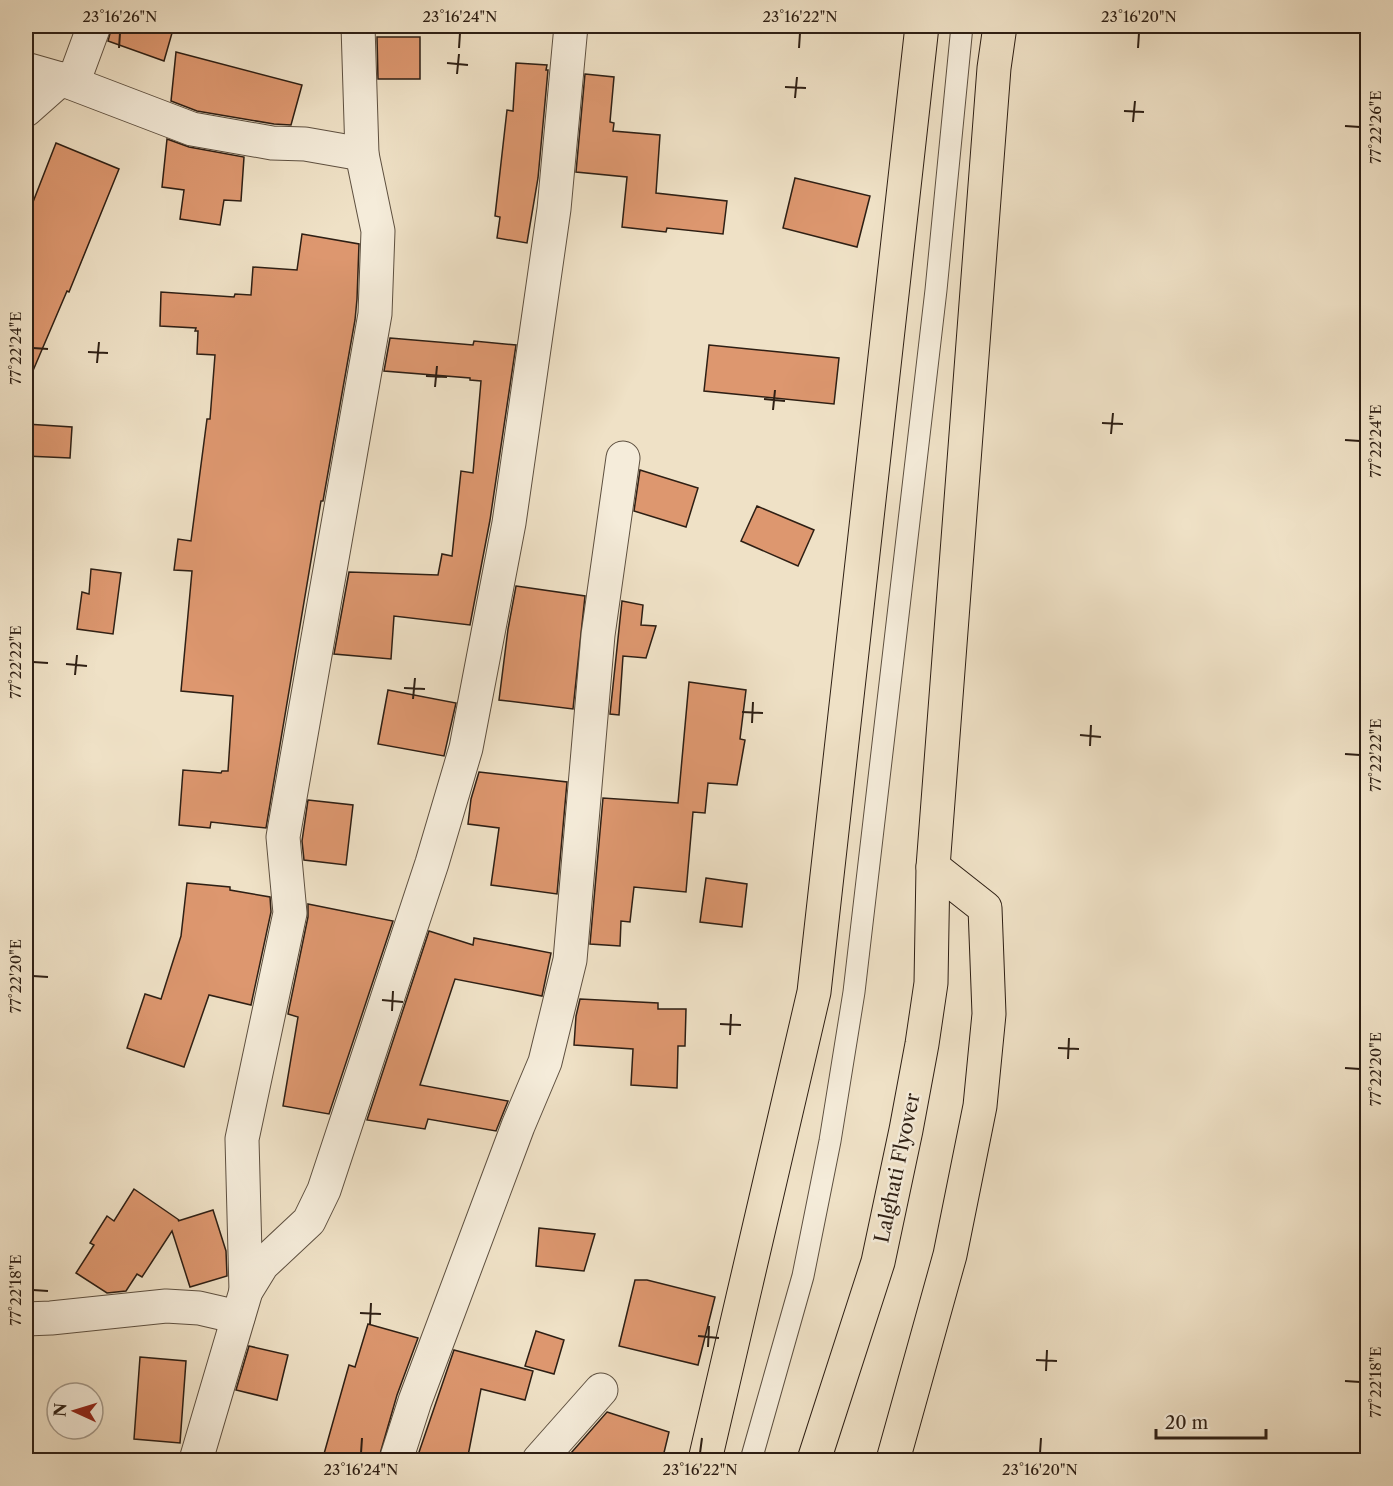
<svg xmlns="http://www.w3.org/2000/svg" width="1393" height="1486" font-family="'Libre Caslon Text',serif">
<rect width="100%" height="100%" fill="#efe1c6"/>
<filter id="stains"><feTurbulence type="fractalNoise" baseFrequency=".00333" numOctaves="4"/><feColorMatrix values="0 0 0 0 .2 0 0 0 0 .09 0 0 0 0 .02 0 0 0 .5 -.17"/></filter>
<radialGradient id="worn" r=".72"><stop offset=".6" stop-color="#630" stop-opacity="0"/><stop offset="1" stop-color="#630" stop-opacity=".3"/></radialGradient>
<!-- building -->
<g fill="#dd976f" stroke="#2e1f14" stroke-width="1.5">
<path d="M112,26h62l-10,35 -56,-20z"/>
<path d="M377,37h43v42h-42z"/>
<path d="M176,52l126,33 -11,40 -17,-1 -77,-13 -26,-10z"/>
<path d="M516,63l31,2 -1,5h2l-10,108 -11,65 -30,-5 3,-21 -5,-1 12,-106 6,1z"/>
<path d="M585,74l29,3 -4,45 4,1 -1,8 47,4 -4,58 71,8 -4,33 -56,-6 -1,4 -44,-5 5,-50 -51,-5z"/>
<path d="M167,139l22,8 55,10 -3,44 -17,-1 -4,25 -40,-6 4,-29 -22,-3z"/>
<path d="M56,143l63,26 -50,123 -2,-1 -41,96v-167z"/>
<path d="M795,178l75,18 -13,51 -74,-19z"/>
<path d="M302,234l57,10 -2,55 -2,21 -32,181h-2l-55,327 -55,-6 -1,6 -31,-3 4,-55 38,3 1,-2h6l5,-75 -52,-5 11,-120 -18,-1 4,-31 13,2 16,-122h3l5,-64 -18,-1 1,-23h-3l1,-3 -36,-2 1,-34 73,5 1,-3 16,1 2,-28 44,3z"/>
<path d="M390,338l83,7 1,-4 42,4 -26,175 -20,105 -76,-9 -3,43 -57,-5 15,-82 89,3 4,-21 10,2 9,-85 12,2 8,-92 -11,-1v-2l-86,-7z"/>
<path d="M709,345l130,13 -5,46 -130,-13z"/>
<path d="M26,424l46,3 -2,31 -44,-2z"/>
<path d="M640,470l58,18 -12,39 -52,-16z"/>
<path d="M757,506l57,24 -16,36 -57,-25z"/>
<path d="M91,569l30,4 -8,61 -36,-5 5,-37 7,2z"/>
<path d="M516,586l69,10 -12,113 -74,-9 9,-71z"/>
<path d="M622,601l21,4 -2,20 15,1 -10,32 -23,-2 -4,59 -9,-1z"/>
<path d="M689,682l57,8 -6,49 5,1 -8,45 -29,-2 -3,30 -12,-1 -7,80 -52,-5 -4,35 -9,-1 -1,25 -30,-2 13,-146 75,5z"/>
<path d="M388,690l68,13 -12,53 -66,-12z"/>
<path d="M479,772l88,10 -10,112 -66,-9 8,-57 -31,-4 3,-25z"/>
<path d="M308,800l45,5 -7,60 -42,-5 -2,-19z"/>
<path d="M706,878l41,6 -5,43 -42,-5z"/>
<path d="M187,883l43,4v3l40,7 1,15 -20,93 -42,-10 -25,72 -57,-19 18,-54 16,5 20,-63z"/>
<path d="M308,904l85,17 -64,193 -46,-8 15,-89 -10,-3 20,-97z"/>
<path d="M429,931l44,14 1,-7 77,15 -9,43 -87,-17 -35,106 88,16 -12,30 -68,-12 -3,10 -58,-9z"/>
<path d="M580,999l78,4v6h28l-1,37h-7l-1,42 -46,-3 2,-36 -59,-4 2,-29z"/>
<path d="M134,1189l45,31 -1,1 35,-11 13,41 1,25 -37,11 -18,-56 -30,46 -5,-3 -11,17 -19,2 -31,-20 18,-28 -4,-2 17,-27 7,5z"/>
<path d="M539,1228l56,6 -11,37 -48,-5z"/>
<path d="M635,1280h12l68,17 -17,68 -79,-19z"/>
<path d="M368,1324l50,14 -21,57 -19,66h-56l27,-96 6,2z"/>
<path d="M536,1331l28,9 -10,34 -29,-8z"/>
<path d="M249,1346l39,9 -11,45 -41,-10z"/>
<path d="M454,1350l79,21 -8,29 -44,-11 -14,72h-51z"/>
<path d="M140,1357l46,4 -6,82 -46,-4z"/>
<path d="M607,1412l62,20 -7,29h-98z"/>
</g>
<g fill="none" stroke-linecap="round" stroke-linejoin="round">
<!-- lane casing -->
<g stroke="#5e5040" stroke-width="23">
<path id="lane" d="M751,1460l52,-184 27,-135 24,-149 82,-702 26,-264"/>
</g>
<!-- street casing -->
<g stroke="#5e5040" stroke-width="35">
<g id="street">
<path d="M26,69l35,10"/>
<path d="M73,83l21,-57"/>
<path d="M26,110l35,-31 131,50 80,14 33,1 57,10"/>
<path d="M246,1291l-4,-152 48,-226 -7,-76 92,-523 3,-83 -16,-77 -4,-128"/>
<path d="M26,1319l25,-1 115,-12 33,2 39,9"/>
<path d="M196,1460l50,-169 16,-26 47,-44 15,-31 108,-327 34,-115 43,-225 45,-314 17,-183"/>
<path d="M396,1460l19,-59 103,-275 27,-64 25,-102 28,-325 25,-177"/>
<path d="M539,1460l62,-70"/>
</g>
</g>
<!-- primary casing -->
<g stroke="#2e1f14" stroke-width="35">
<g id="primary">
<path d="M705,1460l109,-468 108,-966"/>
<path d="M814,1460l64,-198 28,-132 16,-86 9,-61 2,-116 61,-799 6,-42"/>
<path d="M893,1460l57,-205 30,-149 9,-92 -4,-106 -52,-41"/>
</g>
</g>
<!-- lane -->
<use href="#lane" stroke="#f5ecda" stroke-width="21"/>
<!-- street -->
<use href="#street" stroke="#f5ecda" stroke-width="33"/>
<!-- primary -->
<use href="#primary" stroke="#efe1c6" stroke-width="33"/>
</g>
<!-- ticks -->
<path fill="none" stroke="#2e1f14" stroke-width="2" d="M119,48l1,-15M459,48l1,-15M799,48l1,-15M1138,48l1,-15M447,63l21,2M457,74l2,-20M785,87l21,1M795,98l2,-21M1124,111l20,1M1133,122l2,-21M1345,126l15,1M33,348l15,1M88,352l20,1M97,363l2,-21M426,376l21,1M435,387l2,-21M764,399l21,2M773,410l2,-20M1102,423l21,1M1111,434l2,-21M1345,440l15,1M33,662l15,1M66,664l21,2M75,675l2,-20M404,688l21,1M413,699l2,-21M742,712l21,1M752,723l1,-21M1080,735l21,2M1090,746l1,-21M1345,754l15,1M33,976l15,1M382,1000l21,2M392,1011l1,-20M720,1024l21,1M730,1035l1,-21M1058,1048l21,1M1068,1059l1,-21M1345,1068l15,1M33,1290l15,1M360,1313l21,1M370,1324l1,-21M698,1336l21,2M708,1347l1,-21M1036,1360l21,1M1046,1371l1,-21M1345,1381l15,1M361,1453l1,-15M700,1453l2,-15M1040,1453l1,-15"/>
<g text-anchor="middle" dominant-baseline="central" stroke-width="5" stroke-linejoin="round" paint-order="stroke">
<!-- street labels -->
<g font-size="20" fill="#2e1f14" stroke="#f5ecda">
<text transform="translate(897 1168) rotate(-78)">Lalghati Flyover</text>
</g>
</g>
<!-- margin -->
<rect width="1393" height="1486" fill="none" stroke="#efe1c6" stroke-width="66"/>
<!-- north arrow -->
<g transform="translate(75 1411) rotate(274)"><circle r="28" fill="#f5ecda" stroke="#a59a8b" stroke-width="1.5"/>
<path d="M0-4.5L10 22L0 15L-10 22Z" fill="#8f2418"/>
<text y="-9" font-size="16" font-weight="bold" text-anchor="middle" fill="#2e1f14">N</text>
</g>
<!-- scale -->
<path d="M1156 1429v9h110v-9" fill="none" stroke="#2e1f14" stroke-width="3"/>
<text x="1165" y="1429" font-size="18" fill="#2e1f14" stroke="#f5ecda" stroke-width="4.5" paint-order="stroke">20 m</text>
<rect x="33" y="33" width="1327" height="1420" fill="none" stroke="#2e1f14" stroke-width="2"/>
<g font-size="15" text-anchor="middle" fill="#2e1f14">
<text x="120" y="22">23°16'26"N</text>
<text x="460" y="22">23°16'24"N</text>
<text x="800" y="22">23°16'22"N</text>
<text x="1139" y="22">23°16'20"N</text>
<text transform="translate(1376 127) rotate(-90)" y="5">77°22'26"E</text>
<text transform="translate(16 348) rotate(-90)" y="5">77°22'24"E</text>
<text transform="translate(1376 441) rotate(-90)" y="5">77°22'24"E</text>
<text transform="translate(16 662) rotate(-90)" y="5">77°22'22"E</text>
<text transform="translate(1376 755) rotate(-90)" y="5">77°22'22"E</text>
<text transform="translate(16 976) rotate(-90)" y="5">77°22'20"E</text>
<text transform="translate(1376 1069) rotate(-90)" y="5">77°22'20"E</text>
<text transform="translate(16 1290) rotate(-90)" y="5">77°22'18"E</text>
<text transform="translate(1376 1382) rotate(-90)" y="5">77°22'18"E</text>
<text x="361" y="1475">23°16'24"N</text>
<text x="700" y="1475">23°16'22"N</text>
<text x="1040" y="1475">23°16'20"N</text>
</g>
<rect width="100%" height="100%" filter="url(#stains)"/>
<rect width="100%" height="100%" fill="url(#worn)"/>
</svg>
